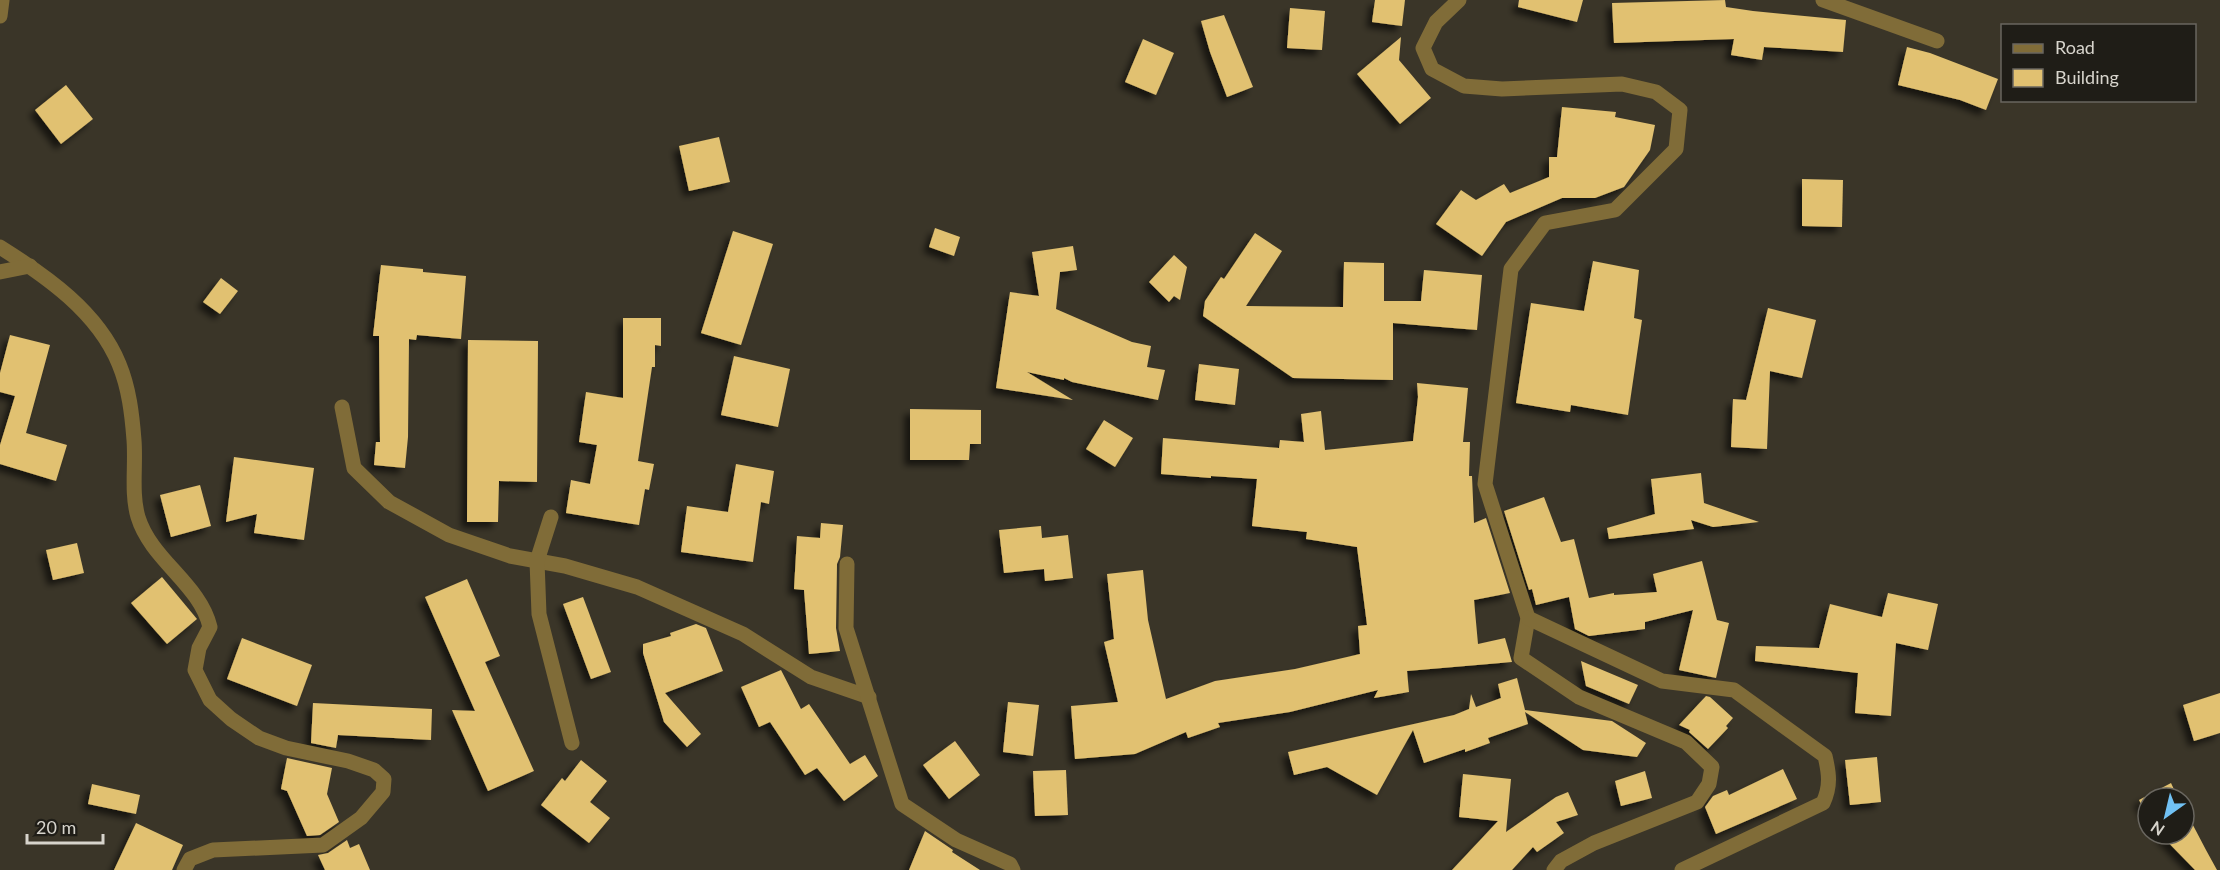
<svg xmlns="http://www.w3.org/2000/svg" width="2220" height="870" font-family="Lato,sans-serif">
<defs>
<filter id="shadow"><feDropShadow dx="-5.5" dy="5.5" stdDeviation="3" flood-color="#0009"/></filter>
</defs>
<rect width="100%" height="100%" fill="#3a3528"/>
<!-- building -->
<g fill="#e1c171" filter="url(#shadow)">
<path d="M1375,0h30l-3,26 -30,-4z"/>
<path d="M1519,0h64l-6,22 -59,-15z"/>
<path d="M1725,0l1,7 27,4 93,9 -3,32 -79,-5 -2,13 -31,-5 3,-16 -120,4 -2,-40z"/>
<path d="M1290,8l35,3 -3,39 -35,-2z"/>
<path d="M1224,15l29,72 -26,10 -17,-45 -9,-31z"/>
<path d="M1401,37l-2,23 32,38 -31,26 -43,-50z"/>
<path d="M1143,39l31,14 -18,42 -31,-13z"/>
<path d="M1907,47l23,6 68,26 -12,31 -26,-10 -62,-15z"/>
<path d="M66,85l27,34 -32,25 -26,-34z"/>
<path d="M1562,107l54,5 -1,5 40,8 -5,25 -26,37 -29,11h-33l-56,24 -24,34 -46,-32 25,-34 15,10 28,-16 6,9 39,-16v-20h8z"/>
<path d="M719,137l11,45 -41,9 -10,-45z"/>
<path d="M1802,179l41,1 -1,47 -40,-1z"/>
<path d="M935,228l25,9 -6,19 -25,-9z"/>
<path d="M733,231l40,13 -32,101 -40,-12z"/>
<path d="M1255,233l27,18 -36,55 97,1 1,-45 40,1v38h37l3,-31 58,5 -5,55 -84,-7v57l-100,-2 -90,-62 2,-15 16,-24 3,2z"/>
<path d="M1073,246l4,24 -17,2 -4,37 76,33 19,4 -4,21 18,3 -7,30 -86,-18 -8,-4v2l-37,-8 46,28 -77,-12 14,-96 29,4 -7,-44z"/>
<path d="M1174,255l13,12 -7,33 -6,-4 -5,6 -20,-20z"/>
<path d="M1593,261l46,9 -5,48 8,2 -14,95 -57,-10 -1,7 -54,-9 15,-100 53,8z"/>
<path d="M381,265l42,4v3l43,4 -5,63 -44,-4 -1,5 -7,-1 -1,98 -3,31 -31,-3 2,-23h4l-1,-106h-6z"/>
<path d="M221,278l17,13 -18,23 -17,-12z"/>
<path d="M1768,308l48,12 -14,58 -32,-7 -3,78 -36,-2 2,-48 13,1z"/>
<path d="M623,318h38v28l-6,-1v22h-3l-14,94 16,3 -5,26 -4,-1 -6,36 -73,-12 5,-33 19,4 7,-39 -18,-3 7,-50 37,6z"/>
<path d="M10,335l40,10 -24,88 41,12 -11,36 -56,-17v-19l15,-49 -15,-4v-19z"/>
<path d="M468,340l70,1 -1,141 -38,-1 -1,41h-31z"/>
<path d="M734,356l56,13 -12,58 -57,-12z"/>
<path d="M1199,364l40,5 -4,36 -40,-5z"/>
<path d="M1417,383l51,5 -5,54h7l-1,34h3l2,47 12,-5 24,75 -36,7 4,44 27,-6 7,24 -105,9 2,21 -35,6 4,-8 -88,22 -72,11 2,4 -32,11 -2,-6 -51,22 -60,5 -4,-53 47,-4 -14,-60 10,-3 -7,-65 36,-4 5,50 18,79 49,-18 80,-12 65,-15 -2,-28 9,-1 -10,-78 -51,-8 1,-7 -55,-6 5,-47 -46,-3v2l-50,-4 2,-36 116,10 1,-8 24,2 -3,-28 20,-3 4,39 88,-9 5,-44z"/>
<path d="M910,409l71,1v34h-11l-1,16h-59z"/>
<path d="M1104,420l29,18 -18,29 -29,-18z"/>
<path d="M234,457l80,11 -10,72 -50,-7 3,-19 -31,8z"/>
<path d="M736,464l38,7 -5,33 -8,-2 -8,60 -72,-10 6,-46 41,6z"/>
<path d="M1701,473l3,30 55,19 -46,5 -22,-7 3,9 -85,10 -2,-11 48,-14 -4,-35z"/>
<path d="M200,485l11,41 -40,11 -11,-42z"/>
<path d="M1544,497l17,45 13,-3 15,59 25,-5v2l43,-3 -4,-18 49,-13 15,59 12,3 -13,55 -37,-8 14,-60 -48,12v7l-56,7 -14,-7 -6,-32 -33,8 -4,-16 -3,1 -25,-79z"/>
<path d="M821,523l22,2 -3,32 -3,7 -1,64 4,23 -31,3 -5,-64 -10,-1 3,-53 23,2z"/>
<path d="M1041,526l1,12 26,-3 5,43 -28,3 -1,-12 -40,4 -5,-43z"/>
<path d="M77,543l7,30 -31,7 -7,-30z"/>
<path d="M162,577l35,42 -30,25 -36,-41z"/>
<path d="M467,579l33,77 -15,6 49,109 -46,20 -36,-81 23,1 -50,-114z"/>
<path d="M1888,593l50,11 -10,46 -32,-7 -5,73 -36,-3 3,-40 -103,-12 1,-15 63,2 11,-44 52,13z"/>
<path d="M583,597l28,75 -20,7 -28,-75z"/>
<path d="M696,624l10,4 17,43 -58,22 36,41 -14,13 -23,-25 -21,-69v-9l28,-8 -1,-3z"/>
<path d="M242,638l70,27 -15,41 -70,-27z"/>
<path d="M1581,661l57,24 -9,19 -43,-18z"/>
<path d="M781,670l20,39 8,-5 41,60 15,-9 13,21 -34,25 -27,-33 -12,7 -35,-53 -11,5 -18,-40z"/>
<path d="M1517,678l8,32 87,11 34,22 -9,14 -54,-7 -58,-38 3,12 -40,14 2,5 -25,9v-3l-41,14 -11,-33 -36,65 -50,-28 -33,8 -6,-23 166,-37 15,-6 2,-15 5,13 25,-9 -3,-14z"/>
<path d="M2220,693v40l-26,8 -11,-36z"/>
<path d="M1706,696l4,1 23,21 -7,8 2,2 -20,21 -19,-17 1,-2 -11,-5z"/>
<path d="M1008,702l31,3 -6,51 -30,-4z"/>
<path d="M313,703l119,6 -1,31 -93,-5 -2,13 -25,-5z"/>
<path d="M955,741l25,34 -31,24 -26,-34z"/>
<path d="M1877,757l4,45 -31,3 -5,-45z"/>
<path d="M287,758l45,10 -5,26 12,28 -19,13 -13,1 -20,-45 -6,-2z"/>
<path d="M581,760l26,21 -17,21 20,16 -21,25 -48,-38 21,-27 3,3z"/>
<path d="M1783,769l14,30 -81,35 -11,-27 8,-11 14,-6 2,5z"/>
<path d="M1066,770l2,45 -33,1 -2,-45z"/>
<path d="M1645,771l7,27 -31,8 -6,-25z"/>
<path d="M1463,774l48,5 -5,53 50,-35 12,-5 10,23 -22,7 8,11 -27,19 -4,-5 -21,23h-60l46,-49 -39,-4z"/>
<path d="M2171,783l7,15h-30v19l-9,-17z"/>
<path d="M92,784l48,11 -4,19 -48,-10z"/>
<path d="M2184,808l22,42 11,20h-22l-35,-36h24z"/>
<path d="M136,823l47,22 -11,25h-58z"/>
<path d="M925,831l28,19 -1,2 28,18h-71z"/>
<path d="M347,840l3,8 9,-4 11,26h-45l-7,-15 10,-2z"/>
</g>
<g fill="none" stroke-linecap="round" stroke-linejoin="round">
<!-- minor -->
<g stroke="#806c38" stroke-width="15">
<path d="M1459,0l-23,22 -13,26 9,21 32,17 38,3 120,-5 34,8 24,18 -4,39 -61,61 -70,13 -34,46 -26,215 43,134 -7,40 58,39 107,45 26,25 -3,17 -12,18 -103,41 -33,18 -7,9"/>
<path d="M1823,0l114,41"/>
<path d="M0,16l2,-16"/>
<path d="M0,247c46,29 98,65 119,117 10,24 13,50 15,76 2,25 -3,53 4,77 13,43 62,67 72,110l-11,21 -4,22 15,30 21,19 28,19 27,10 62,13 26,9 10,9 -1,13 -22,26 -38,27 -110,5 -23,9 -6,11"/>
<path d="M0,272l30,-6"/>
<path d="M342,407l12,61 35,34 60,33 61,21 55,10 72,21 106,47 68,43 58,20"/>
<path d="M551,517l-14,44 2,53 33,129"/>
<path d="M847,564l-1,64 56,176 54,36 54,24 3,6"/>
<path d="M1528,618l134,63 72,9 91,66c4,17 6,30 -2,47l-141,67"/>
</g>
</g>
<!-- legend -->
<rect x="2001" y="24" width="195" height="78" fill="#1f1d17" stroke="#69665f" stroke-width="1.5"/>
<rect x="2013" y="44" width="30" height="9" fill="#806c38" stroke="#69665f" stroke-width="1.5"/>
<text x="2055" y="54" font-size="18" fill="#d7d4cc">Road</text>
<rect x="2013" y="69" width="30" height="18" fill="#e1c171" stroke="#69665f" stroke-width="1.5"/>
<text x="2055" y="84" font-size="18" fill="#d7d4cc">Building</text>
<!-- north arrow -->
<g transform="translate(2166 816) rotate(214)"><circle r="28" fill="#1f1d17" stroke="#69665f" stroke-width="1.5"/>
<path d="M0-4.5L10 22L0 15L-10 22Z" fill="#71c1f4"/>
<text y="-9" font-size="16" font-weight="bold" text-anchor="middle" fill="#d7d4cc">N</text>
</g>
<!-- scale -->
<path d="M27 834v9h76v-9" fill="none" stroke="#d7d4cc" stroke-width="3"/>
<text x="36" y="834" font-size="18" fill="#d7d4cc" stroke="#1f1d17" stroke-width="4.5" paint-order="stroke">20 m</text>
</svg>
